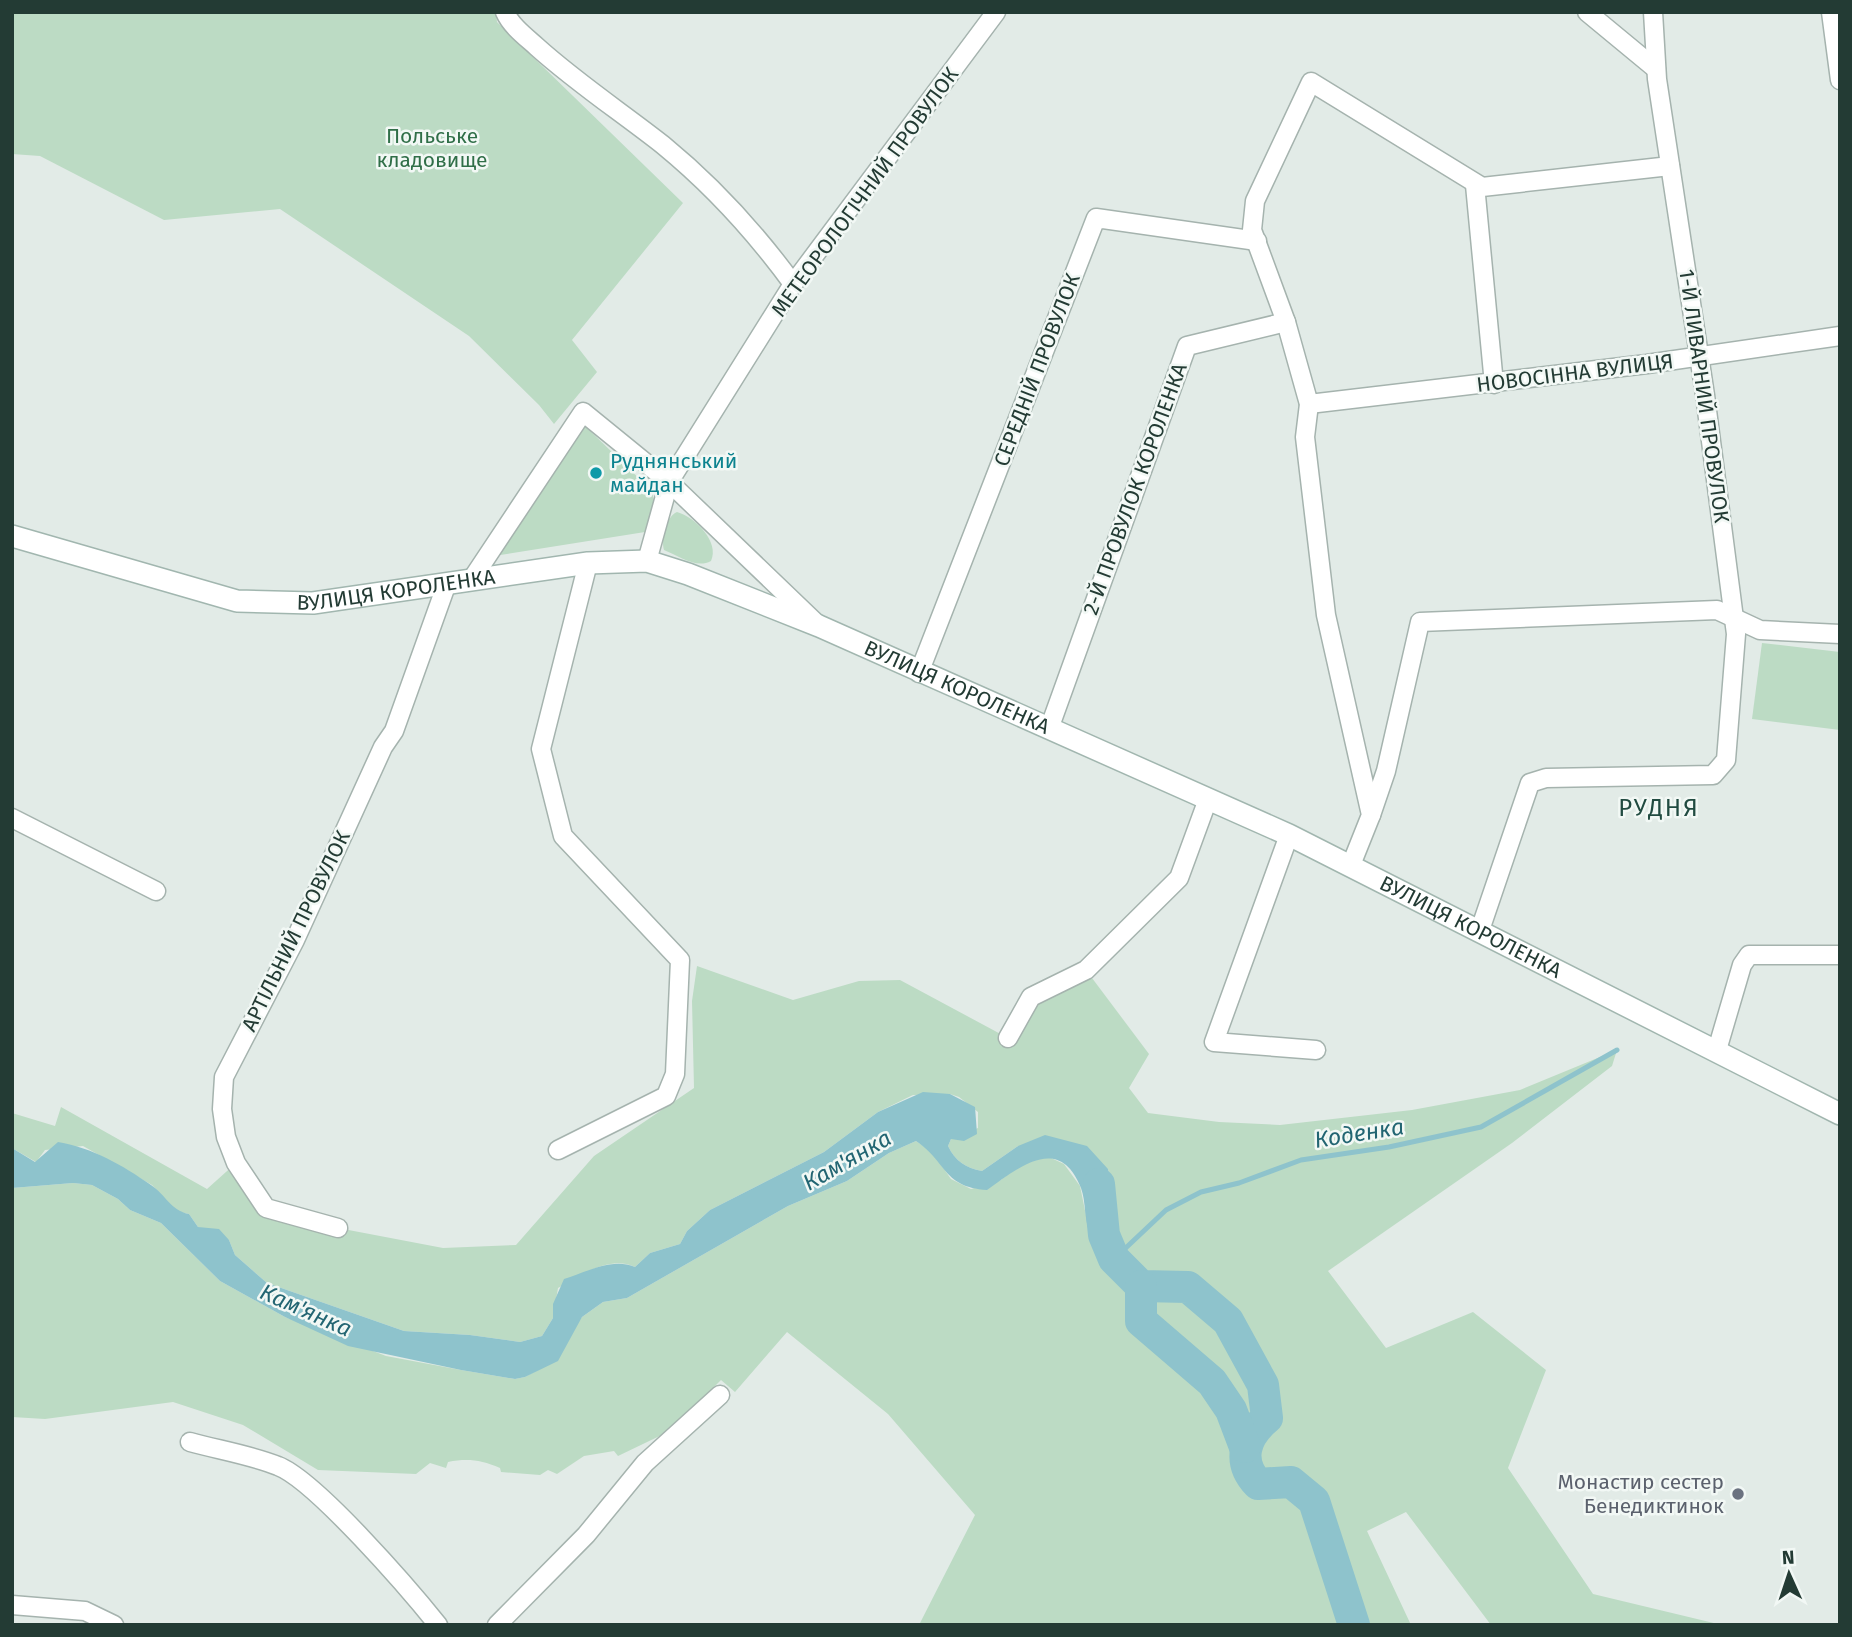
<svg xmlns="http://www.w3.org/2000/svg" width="1852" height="1637" font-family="'Fira Sans',sans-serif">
<rect width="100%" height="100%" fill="#e2ebe7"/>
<!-- green -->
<g fill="#bcdbc4">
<path d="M12,12h484l1,10 186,181 -111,137 25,32 -43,52 -15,-19 -70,-69 -189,-127 -116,11 -124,-64 -28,-2z"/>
<path d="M582,423l69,67 3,10 -9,32 -151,24z"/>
<path d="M677,512c18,5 43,30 34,49 -15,8 -32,-5 -47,-11 -3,-12 2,-33 13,-38z"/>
<path d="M1762,643l78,9v78l-88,-11z"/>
<path d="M697,966l96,34 66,-19 41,-1 108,58 23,-41 55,-27 63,84 -20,34 19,25 71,9 61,3 132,-15 108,-20 97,-40 -5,16 -100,77 -184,128 58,77 87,-36 73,58 -38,98 85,126 129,31h-231l-85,-113 -39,19 44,94h-492l56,-110 -87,-101 -101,-82 -52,60 -14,-12 -51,51 -52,25 -4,-5 -30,5 -27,18 -9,-4 -8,5 -39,-3 -1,-4c-19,-8 -32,-10 -52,-6l-2,6 -16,-5 -14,11 -98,-4 -75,-45 -70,-23 -128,17 -33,-2v-229l61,-5 19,2 26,14 12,11 31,13 59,58 65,36 101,39 75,14 54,9 10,-2 15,-8 42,-52 21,-15 24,-4 161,-92 59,-25 42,-28 27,-12 16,11 19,27 20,10 30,-9 16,-13 16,-7 16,-3 15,7 16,22 9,44 27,-12 -8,-49 -90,-23 -36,25c-16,-3 -27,-10 -34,-25l3,-7 27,-11v-16l-19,-15 -9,-3 -37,1 -35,17 -54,40 -114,58 -23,21 -7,13 -30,9 -15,14c-26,-12 -53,8 -77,21l-5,30 -11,18 -22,6 -50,-7 -66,-4 -137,-48 -32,-28 -6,-15 -31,-13 -9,-13 -13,-3 -24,-26 -69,-39 -38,4 -9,12 -24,-14v-35l43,13 6,-19 146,82 29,-26 30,45 72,20 105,20 73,-3 78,-89 100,-68 -2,-87z"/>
</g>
<!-- water -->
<path fill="#8ec3cc" d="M923,1092l27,2 25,13 2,27 -13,7 -13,-2 -3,7c7,15 18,22 34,25l36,-25 27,-11 42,11 21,23 8,49 -27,13c-5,-15 -3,-29 -8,-43 -22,-56 -64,-19 -94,2 -44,-3 -40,-28 -71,-49l-27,12 -42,28 -59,25 -161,92 -24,4 -21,15 -24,44 -33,16 -10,2 -54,-9 -113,-24 -63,-29 -65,-36 -59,-58 -31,-13 -12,-11 -26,-14 -19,-2 -61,5v-40l23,14 23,-20c35,6 64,23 93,43 15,10 19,25 38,29l9,13 21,2 10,11 6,15 32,28 137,48 66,4 50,7 22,-6 11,-18v-14l11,-25c23,-7 48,-22 71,-12l15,-14 30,-9 7,-13 23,-21 114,-58 54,-40z"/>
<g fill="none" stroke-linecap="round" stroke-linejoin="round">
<!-- stream -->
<path stroke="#8ec3cc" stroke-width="5" d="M1114,1259l52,-49 35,-18 38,-9 62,-23 88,-13 92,-20 136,-77"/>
<!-- river -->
<g stroke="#8ec3cc" stroke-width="32">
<path d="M1099,1184l5,51 10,24 27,27 47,1 40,34 35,64 4,33c-23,19 -30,44 -9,66l33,-2 23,19 40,124"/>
<path d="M1141,1286v35l71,61 19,28 14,37"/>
</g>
<!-- street casing -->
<g stroke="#a5b3ae" stroke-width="21">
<g id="street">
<path d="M505,12c6,14 21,25 32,35 40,36 84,65 126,98 50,41 92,87 130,139"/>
<path d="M1587,12l69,57"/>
<path d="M1831,12l9,68"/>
<path d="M1475,185l19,199"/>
<path d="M1309,404l338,-40 193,-28"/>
<path d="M647,561l22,-79 124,-198 203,-272"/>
<path d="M472,579l111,-167 86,70 147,141"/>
<path d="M919,673l177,-455 161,23"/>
<path d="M1049,729l138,-383 99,-24"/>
<path d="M1371,815l15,-44 34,-149 297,-12 43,20 80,4"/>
<path d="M12,818l144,73"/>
<path d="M1289,835l-75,207 102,8"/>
<path d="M1351,865l20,-50 -45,-200 -21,-178 4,-33 -23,-82 -34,-92 3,-29 56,-119 171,105 188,-21"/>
<path d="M1480,930l50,-147 16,-5 167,-3 13,-15 10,-126 -31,-239 -48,-316 -4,-67"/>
<path d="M1008,1038l23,-41 55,-27 93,-92 29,-79"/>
<path d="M1717,1050l25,-85 7,-10h91"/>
<path d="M558,1150l108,-54 9,-22 5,-114 -117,-124 -22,-87 47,-186"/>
<path d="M338,1228l-72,-20 -30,-45 -10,-26 -4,-28 2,-32 71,-137 88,-193 11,-16 53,-148"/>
<path d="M190,1442c29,8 61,13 88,24 37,14 132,124 160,159"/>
<path d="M12,1605l73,6 29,14"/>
<path d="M497,1625l89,-90 59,-72 75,-68"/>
</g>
</g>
<!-- secondary casing -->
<g stroke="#a1b6af" stroke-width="24">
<g id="secondary">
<path id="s1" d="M12,536l225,65 76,2 275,-40 59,-2 41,13 131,52 470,209 551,279"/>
</g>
</g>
<!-- street -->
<use href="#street" stroke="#fff" stroke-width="18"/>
<!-- secondary -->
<use href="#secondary" stroke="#fff" stroke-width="21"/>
</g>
<!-- markers -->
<circle fill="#0f9aa8" stroke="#f2f8f5" stroke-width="2.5" cx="596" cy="473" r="7"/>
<circle fill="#6b7280" stroke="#f2f8f5" stroke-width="2.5" cx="1738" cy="1494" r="7"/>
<g text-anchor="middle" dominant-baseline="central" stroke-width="5" stroke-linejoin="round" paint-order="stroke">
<!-- park labels -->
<g font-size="21" fill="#306f48" stroke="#f2f8f5">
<text x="432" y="136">Польське<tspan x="432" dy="24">кладовище</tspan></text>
</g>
<!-- street labels -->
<g font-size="21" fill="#233b34" stroke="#f2f8f5">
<text transform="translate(865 192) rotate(-54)">МЕТЕОРОЛОГІЧНИЙ ПРОВУЛОК</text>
<text transform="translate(1037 370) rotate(-69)">СЕРЕДНІЙ ПРОВУЛОК</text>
<text transform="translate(1575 373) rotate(-7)">НОВОСІННА ВУЛИЦЯ</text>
<text transform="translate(1704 396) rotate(82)">1-Й ЛИВАРНИЙ ПРОВУЛОК</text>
<text transform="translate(1135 489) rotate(-70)">2-Й ПРОВУЛОК КОРОЛЕНКА</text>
<text stroke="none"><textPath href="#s1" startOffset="394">ВУЛИЦЯ КОРОЛЕНКА</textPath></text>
<text stroke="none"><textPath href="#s1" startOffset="982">ВУЛИЦЯ КОРОЛЕНКА</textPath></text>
<text stroke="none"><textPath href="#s1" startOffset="1549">ВУЛИЦЯ КОРОЛЕНКА</textPath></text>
<text transform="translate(296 931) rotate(-64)">АРТІЛЬНИЙ ПРОВУЛОК</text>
</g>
<!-- culture labels -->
<g font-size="21" fill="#0d838f" stroke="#f2f8f5" text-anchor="start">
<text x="610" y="461">Руднянський<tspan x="610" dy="24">майдан</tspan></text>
</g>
<!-- worship labels -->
<g font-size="21" fill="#5b616d" stroke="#f2f8f5" text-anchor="end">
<text x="1724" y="1482">Монастир сестер<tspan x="1724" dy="24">Бенедиктинок</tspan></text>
</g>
<!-- water labels -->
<g font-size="23" font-style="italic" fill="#226572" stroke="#f2f8f5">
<text transform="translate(1359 1133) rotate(-9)">Коденка</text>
<text transform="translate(847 1160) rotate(-30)">Кам'янка</text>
<text transform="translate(306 1310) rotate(24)">Кам'янка</text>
</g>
<!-- quarter labels -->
<g font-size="24" letter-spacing="2" fill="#214b41" stroke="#f2f8f5">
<text x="1659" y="808">РУДНЯ</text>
</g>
</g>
<!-- border -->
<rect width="1852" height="1637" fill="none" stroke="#233b34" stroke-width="28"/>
<!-- north arrow -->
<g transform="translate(1789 1574) rotate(357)" stroke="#f2f8f5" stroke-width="5" paint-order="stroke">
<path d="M0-5L12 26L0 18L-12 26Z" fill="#233b34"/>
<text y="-10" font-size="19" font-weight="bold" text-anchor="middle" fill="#233b34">N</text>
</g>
</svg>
